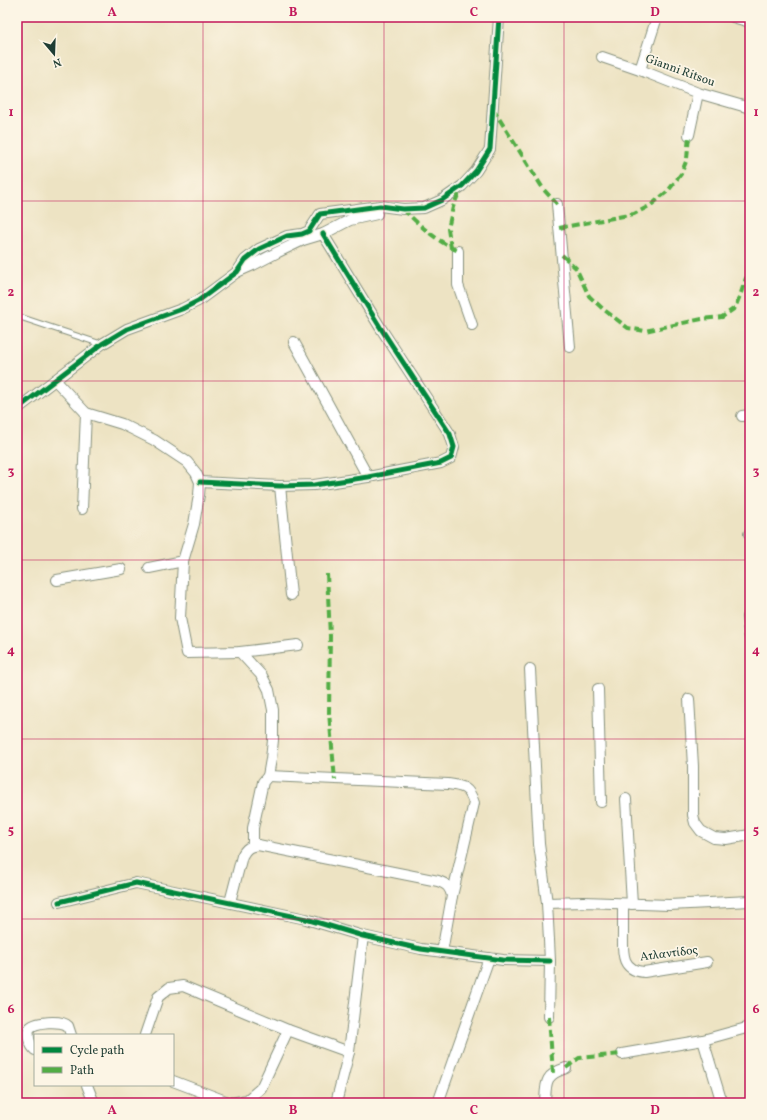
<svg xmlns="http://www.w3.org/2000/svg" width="767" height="1120" font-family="Vollkorn,serif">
<rect width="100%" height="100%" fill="#fcf5e5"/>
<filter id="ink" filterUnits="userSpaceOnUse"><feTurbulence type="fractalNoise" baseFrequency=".025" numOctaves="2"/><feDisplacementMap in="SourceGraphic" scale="8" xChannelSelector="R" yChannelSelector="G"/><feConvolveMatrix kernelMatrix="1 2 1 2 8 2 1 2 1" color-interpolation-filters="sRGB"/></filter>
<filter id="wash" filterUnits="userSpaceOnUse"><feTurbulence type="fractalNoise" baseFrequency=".012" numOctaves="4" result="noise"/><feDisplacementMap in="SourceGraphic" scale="16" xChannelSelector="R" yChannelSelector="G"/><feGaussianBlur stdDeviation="0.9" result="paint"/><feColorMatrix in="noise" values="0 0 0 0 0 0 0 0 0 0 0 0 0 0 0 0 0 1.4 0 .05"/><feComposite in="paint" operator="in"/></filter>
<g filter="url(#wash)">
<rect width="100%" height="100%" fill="#ede3c3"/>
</g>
<g filter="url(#ink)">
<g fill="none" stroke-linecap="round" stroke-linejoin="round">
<!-- service casing -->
<g stroke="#86907c" stroke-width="7">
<path id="service" d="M17,316l84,28"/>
</g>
<!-- minor casing -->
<g stroke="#86907c" stroke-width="12">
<g id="minor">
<path d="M733,17l17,5"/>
<path d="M602,57l38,13 58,23 52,15"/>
<path d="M640,70l17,-53"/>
<path d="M689,135l9,-42"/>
<path d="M557,204l13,143"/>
<path d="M458,251v34l14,40"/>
<path d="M237,272l16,-7 25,-13 25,-12 20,-6 27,-14 27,-6"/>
<path d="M294,342l74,135"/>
<path d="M55,380l31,33 36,11 32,16 33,22 9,11 4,9 -1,13 -5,29 -11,37 -3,57 7,35 53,-1 58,-7"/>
<path d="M17,409l85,-65 25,-15 55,-20 16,-8 39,-29 8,-12 14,-11 28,-13 15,-2 7,-3 11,-17 60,-8 23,3 21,-1 18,-8 20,-14 14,-15 14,-22 9,-132"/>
<path d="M742,416l8,-1"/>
<path d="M200,482l80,4 34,-1 54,-8 73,-14 10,-5 3,-11 -4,-13 -70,-107 -57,-93"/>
<path d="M280,486l11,109"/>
<path d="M82,509l4,-96"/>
<path d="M749,534h1"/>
<path d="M149,568l34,-7"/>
<path d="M57,580l64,-11"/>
<path d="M747,617l3,21"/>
<path d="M240,652l22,24 7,14 4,20v30l-2,19 -3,17 -5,6 -10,46v18"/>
<path d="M530,669l9,175 8,59 2,37 1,21 -1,56"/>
<path d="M598,689l3,113"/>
<path d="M689,699l4,67v49l2,8 6,8 13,7 12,1 24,-4"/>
<path d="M268,776l180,8c15,2 21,3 26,19l-22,93"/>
<path d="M626,799l6,105"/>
<path d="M59,902l77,-19 170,36 57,17 58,13 82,11 47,1"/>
<path d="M230,902l12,-46c4,-8 8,-10 16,-11l180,36c9,3 12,6 14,15l-10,56"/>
<path d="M547,903l37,-1 85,3 81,-4"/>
<path d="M623,904c0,9 0,19 0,29 0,18 -3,37 21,39l63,-10"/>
<path d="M145,1035l13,-38 11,-9 14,-2 105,44 61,22"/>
<path d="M703,1040l19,63"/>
<path d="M35,1050c-3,-3 -5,-7 -6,-11 0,-3 -1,-7 0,-10 5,-8 33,-9 39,-3l3,9"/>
<path d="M622,1054l81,-14 47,-13"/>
<path d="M173,1081l58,22 16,-3 14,-12 27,-58"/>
<path d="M87,1085l5,13v5"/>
<path d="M336,1103l13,-51 14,-116"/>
<path d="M438,1103l51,-145"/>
<path d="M545,1103c1,-20 -1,-28 21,-35"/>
</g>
</g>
<!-- service -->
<use href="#service" stroke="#fff" stroke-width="5"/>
<!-- minor -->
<use href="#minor" stroke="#fff" stroke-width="10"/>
<!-- quiet -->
<g stroke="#52ad45" stroke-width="4" stroke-dasharray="8 4" stroke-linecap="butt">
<path d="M493,109l51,81 13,14"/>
<path d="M403,209c17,17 34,32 55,42"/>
<path d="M559,228l75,-14 17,-9 17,-14 13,-17 6,-15 2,-24"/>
<path d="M451,248l-3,-19 5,-22 8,-19"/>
<path d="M562,255l14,13 13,28 14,13 25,19 17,3 57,-12 20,-2 13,-9 6,-15 5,-15 4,-3"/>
<path d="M327,574l3,62 -1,77 6,67"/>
<path d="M549,1017l4,56"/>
<path d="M566,1068l13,-10 43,-4"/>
</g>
<!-- cycleway casing -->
<g stroke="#fcf5e5" stroke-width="8">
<g id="cycleway">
<path d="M17,409l85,-65 25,-15 55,-20 16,-8 39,-29 8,-12 14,-11 28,-13 15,-2 7,-3 11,-17 60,-8 23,3 21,-1 18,-8 20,-14 14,-15 14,-22 9,-132"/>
<path d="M200,482l80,4 34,-1 54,-8 73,-14 10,-5 3,-11 -4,-13 -70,-107 -57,-93"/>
<path d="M59,902l77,-19 170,36 57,17 58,13 82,11 47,1"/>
</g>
</g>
<!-- cycleway -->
<use href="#cycleway" stroke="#00873e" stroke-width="5"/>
</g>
</g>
<!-- grid -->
<path fill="none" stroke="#c2185b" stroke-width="1" stroke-opacity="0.55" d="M203,17v1086M384,17v1086M564,17v1086M17,201h733M17,381h733M17,560h733M17,739h733M17,919h733"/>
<g text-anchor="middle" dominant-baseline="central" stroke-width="3.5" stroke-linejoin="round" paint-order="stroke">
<!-- street labels -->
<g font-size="12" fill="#1f3d34" stroke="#fcf5e5">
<text transform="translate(680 71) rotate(20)">Gianni Ritsou</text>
<text transform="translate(669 954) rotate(-7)">Ατλαντίδος</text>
</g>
</g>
<!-- margin -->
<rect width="767" height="1120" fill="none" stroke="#fcf5e5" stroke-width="44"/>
<!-- legend -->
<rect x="34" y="1034" width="140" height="52" fill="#fcf5e5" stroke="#a4ab9e"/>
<rect x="42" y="1047" width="20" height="6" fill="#00873e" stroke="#a4ab9e"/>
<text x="70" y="1054" font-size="12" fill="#1f3d34">Cycle path</text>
<rect x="42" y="1067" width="20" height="6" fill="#52ad45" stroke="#a4ab9e"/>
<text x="70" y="1074" font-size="12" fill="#1f3d34">Path</text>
<!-- north arrow -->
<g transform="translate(54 54) rotate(161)" stroke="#fcf5e5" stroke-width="3" paint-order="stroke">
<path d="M0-3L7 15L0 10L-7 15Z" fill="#1f3d34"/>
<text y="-6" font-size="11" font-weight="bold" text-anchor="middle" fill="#1f3d34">N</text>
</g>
<rect x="22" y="22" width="723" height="1076" fill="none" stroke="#c2185b" stroke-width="1.5"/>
<g font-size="13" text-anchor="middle" font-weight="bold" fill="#c2185b">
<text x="112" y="16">A</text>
<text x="293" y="16">B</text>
<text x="474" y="16">C</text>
<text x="655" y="16">D</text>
<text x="11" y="116">1</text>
<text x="756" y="116">1</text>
<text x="11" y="296">2</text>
<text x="756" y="296">2</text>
<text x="11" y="475">3</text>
<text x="756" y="475">3</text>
<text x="11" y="654">4</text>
<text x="756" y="654">4</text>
<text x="11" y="834">5</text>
<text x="756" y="834">5</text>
<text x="11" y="1013">6</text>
<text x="756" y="1013">6</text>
<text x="112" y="1114">A</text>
<text x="293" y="1114">B</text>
<text x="474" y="1114">C</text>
<text x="655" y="1114">D</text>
</g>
</svg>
